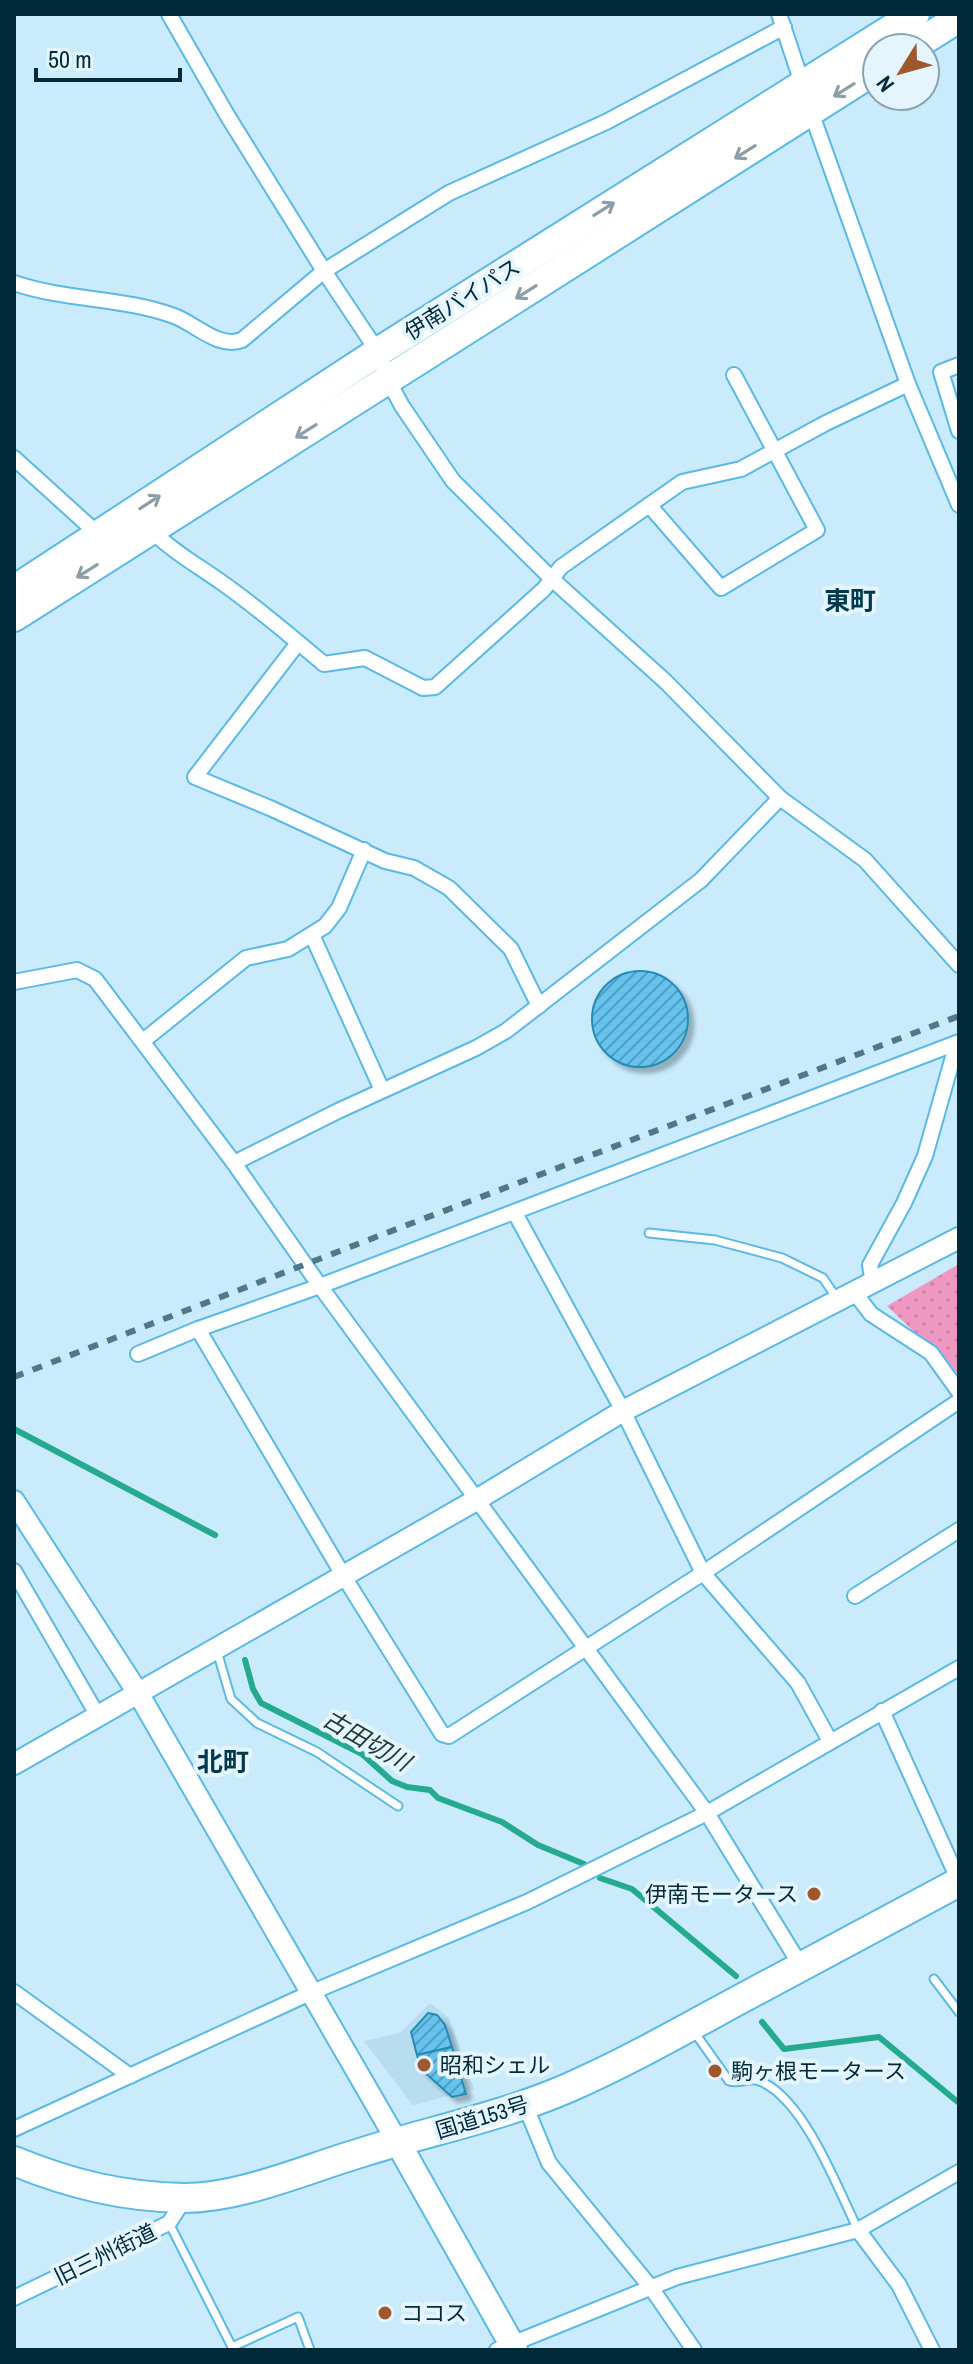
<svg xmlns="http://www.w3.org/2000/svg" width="973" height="2364" font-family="'Archivo Narrow','Noto Sans JP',sans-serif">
<defs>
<pattern id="park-dots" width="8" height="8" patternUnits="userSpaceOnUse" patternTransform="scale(2)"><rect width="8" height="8" fill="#ee98c2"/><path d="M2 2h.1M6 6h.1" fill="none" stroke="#ca83a7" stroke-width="1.8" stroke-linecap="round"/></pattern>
<pattern id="building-hatch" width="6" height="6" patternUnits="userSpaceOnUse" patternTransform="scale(2)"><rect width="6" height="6" fill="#65c3ed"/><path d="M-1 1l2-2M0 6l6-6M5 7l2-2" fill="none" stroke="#519ec1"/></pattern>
<filter id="shadow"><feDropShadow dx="5.5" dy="5.5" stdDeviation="2" flood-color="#0004"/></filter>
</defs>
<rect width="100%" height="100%" fill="#c9ebfc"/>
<!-- built -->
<path fill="#b7ddef" d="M430,2003l19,15 25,71 -61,16 -49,-64 36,-8z"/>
<!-- park -->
<path fill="url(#park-dots)" d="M959,1264v110l-72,-68z"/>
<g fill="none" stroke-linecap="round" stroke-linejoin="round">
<!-- stream -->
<g stroke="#26aa8f" stroke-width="6">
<path d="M14,1429l201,106"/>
<path d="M245,1660l8,29 8,14 101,51 30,27 15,6 23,3 8,8 64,24 36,23 46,19"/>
<path d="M600,1878l32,11 104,87"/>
<path d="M762,2022l22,27 95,-12 80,66"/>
</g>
</g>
<!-- building -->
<g fill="url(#building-hatch)" stroke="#258bb3" stroke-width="2" filter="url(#shadow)">
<circle cx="640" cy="1019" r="48"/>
<path d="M428,2013l9,2 8,10 7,22 -35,8 -6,-23z"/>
<path d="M452,2047l14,47 -14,3 -31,-28 -4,-14z"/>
</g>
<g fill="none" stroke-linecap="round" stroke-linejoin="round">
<!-- lane casing -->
<g stroke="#5bb9e3" stroke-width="11">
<g id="lane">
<path d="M649,1233l66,7 67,18 41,20 15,22"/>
<path d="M217,1651l14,48 26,24 60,29 81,54"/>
<path d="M934,1979l25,33"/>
<path d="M695,2033l34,48c13,4 20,-6 35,2 42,21 74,106 94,147"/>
<path d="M169,2223l63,124 66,-30 12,33"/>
</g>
</g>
<!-- street casing -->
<g stroke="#5bb9e3" stroke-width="18">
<g id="street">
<path d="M169,14l58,101 97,156 54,81 10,28 14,26 51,75 100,99 113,102 114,116 85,62 94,105"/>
<path d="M779,14l25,75"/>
<path d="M810,109l98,275 51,121"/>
<path d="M14,283c53,18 108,14 160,33 22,8 44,33 68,24l82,-69 125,-78 157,-71 178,-95"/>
<path d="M959,365l-18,7 18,59"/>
<path d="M14,458l85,77"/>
<path d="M649,505l72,83 96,-58 -83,-155"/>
<path d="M151,530c21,21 46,35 70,52 36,25 69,54 103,82l41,-6 58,30 12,-1 109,-98 17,-22 121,-85 59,-13 85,-46 82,-39"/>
<path d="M298,643l-103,134 75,31 115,53 29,7 35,20 62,61 28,57"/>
<path d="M312,935l70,155"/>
<path d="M14,982l63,-12 18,9 139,184 86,123 387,527 94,153"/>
<path d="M143,1041l103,-83 42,-9 37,-23 14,-18 25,-58"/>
<path d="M959,1042l-639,244 -122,43 145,246 99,159 7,2 254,-163 256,-172"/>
<path d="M234,1163l104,-52 138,-63 30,-17 195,-151 79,-82"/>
<path d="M515,1213l108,198 80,162 95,110 32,58"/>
<path d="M873,1284l-3,-19 34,-62 21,-47 32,-113"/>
<path d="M855,1293l16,21 60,39 28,39"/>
<path d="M138,1354l60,-25"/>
<path d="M14,1571l84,145"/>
<path d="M855,1596l104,-66"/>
<path d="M882,1711l77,170"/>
<path d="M14,1992l116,84"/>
<path d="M525,2105l24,58 103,126 42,61"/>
<path d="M14,2129l296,-136 217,-91 180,-89 252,-145"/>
<path d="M858,2230l41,55 33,65"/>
<path d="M14,2298l155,-75 16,-25"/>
<path d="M497,2350l180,-73 181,-47 101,-58"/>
</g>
</g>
<!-- secondary casing -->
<g stroke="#5bb9e3" stroke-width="24">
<g id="secondary">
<path d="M14,1501l124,192 259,448"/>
<path d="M14,1764l464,-265 145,-88 336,-173"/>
</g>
</g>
<!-- primary casing -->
<g stroke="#5bb9e3" stroke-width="28">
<path id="primary" d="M397,2141l118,209"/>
</g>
<!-- highway casing -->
<g stroke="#5bb9e3" stroke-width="32">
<g id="highway">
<path d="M911,48l48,-30"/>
<path d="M14,590l364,-238 537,-338"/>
<path d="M14,617l863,-548"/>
<path d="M14,2161c56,23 109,36 170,37 57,0 122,-29 176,-45 69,-22 141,-36 208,-65 57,-25 112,-56 167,-86 74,-40 149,-80 224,-120"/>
</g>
</g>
<!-- lane -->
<use href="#lane" stroke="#fff" stroke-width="7"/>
<!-- street -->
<use href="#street" stroke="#fff" stroke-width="14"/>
<!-- secondary -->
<use href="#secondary" stroke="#fff" stroke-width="20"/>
<!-- primary -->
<use href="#primary" stroke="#fff" stroke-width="24"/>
<!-- highway -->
<use href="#highway" stroke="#fff" stroke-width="28"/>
<!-- rail -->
<path stroke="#517788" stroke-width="6" stroke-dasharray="10 10" stroke-linecap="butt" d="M14,1377l393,-152 552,-209"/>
</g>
<!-- one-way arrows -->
<defs><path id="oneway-shaft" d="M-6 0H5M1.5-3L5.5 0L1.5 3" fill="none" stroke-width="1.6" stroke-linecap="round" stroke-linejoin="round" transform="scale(2)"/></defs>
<g stroke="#8c9fa6">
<use href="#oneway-shaft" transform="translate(844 90) rotate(148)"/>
<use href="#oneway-shaft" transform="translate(745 152) rotate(148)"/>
<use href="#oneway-shaft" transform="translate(604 209) rotate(-32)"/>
<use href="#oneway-shaft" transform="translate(526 292) rotate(148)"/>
<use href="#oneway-shaft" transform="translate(306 431) rotate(148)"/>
<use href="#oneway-shaft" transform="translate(150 502) rotate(-33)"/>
<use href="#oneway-shaft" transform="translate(87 571) rotate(148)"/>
</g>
<!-- markers -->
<g fill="#9e582e" stroke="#e4f5fe" stroke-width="3">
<circle cx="814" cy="1894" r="8"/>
<circle cx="424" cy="2065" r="8"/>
<circle cx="715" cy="2071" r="8"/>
<circle cx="385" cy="2313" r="8"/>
</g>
<g text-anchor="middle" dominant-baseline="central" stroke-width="8" stroke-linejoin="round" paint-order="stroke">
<!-- street labels -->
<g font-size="22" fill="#00293a" stroke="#e4f5fe">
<text transform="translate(462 299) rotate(-32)">伊南バイパス</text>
<text transform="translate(482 2117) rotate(-17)">国道153号</text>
<text transform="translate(105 2254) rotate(-26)">旧三州街道</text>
</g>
<!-- poi labels -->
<g font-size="22" fill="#00293a" stroke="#e4f5fe" text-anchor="start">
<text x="798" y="1894" text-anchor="end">伊南モータース</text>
<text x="440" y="2065">昭和シェル</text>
<text x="731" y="2071">駒ヶ根モータース</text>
<text x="401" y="2313">ココス</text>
</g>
<!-- water labels -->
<g font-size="24" font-style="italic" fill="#1f3930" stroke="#e4f5fe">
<text transform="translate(367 1740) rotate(30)">古田切川</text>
</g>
<!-- quarter labels -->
<g font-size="26" font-weight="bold" fill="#00394e" stroke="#e4f5fe">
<text x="850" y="600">東町</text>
<text x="223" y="1761">北町</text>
</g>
</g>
<!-- border -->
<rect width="973" height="2364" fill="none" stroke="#00293a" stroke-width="32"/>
<!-- north arrow -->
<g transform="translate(901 72) rotate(233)"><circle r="38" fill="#e4f5fe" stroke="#89a3b0" stroke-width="2"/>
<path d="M0-6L14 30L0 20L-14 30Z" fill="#9e582e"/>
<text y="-12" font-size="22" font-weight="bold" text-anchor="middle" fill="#00293a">N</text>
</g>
<!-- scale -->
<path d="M36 68v12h144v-12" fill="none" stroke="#00293a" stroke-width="4"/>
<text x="48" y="68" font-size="24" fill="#00293a" stroke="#e4f5fe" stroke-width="6" paint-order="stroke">50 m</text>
</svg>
